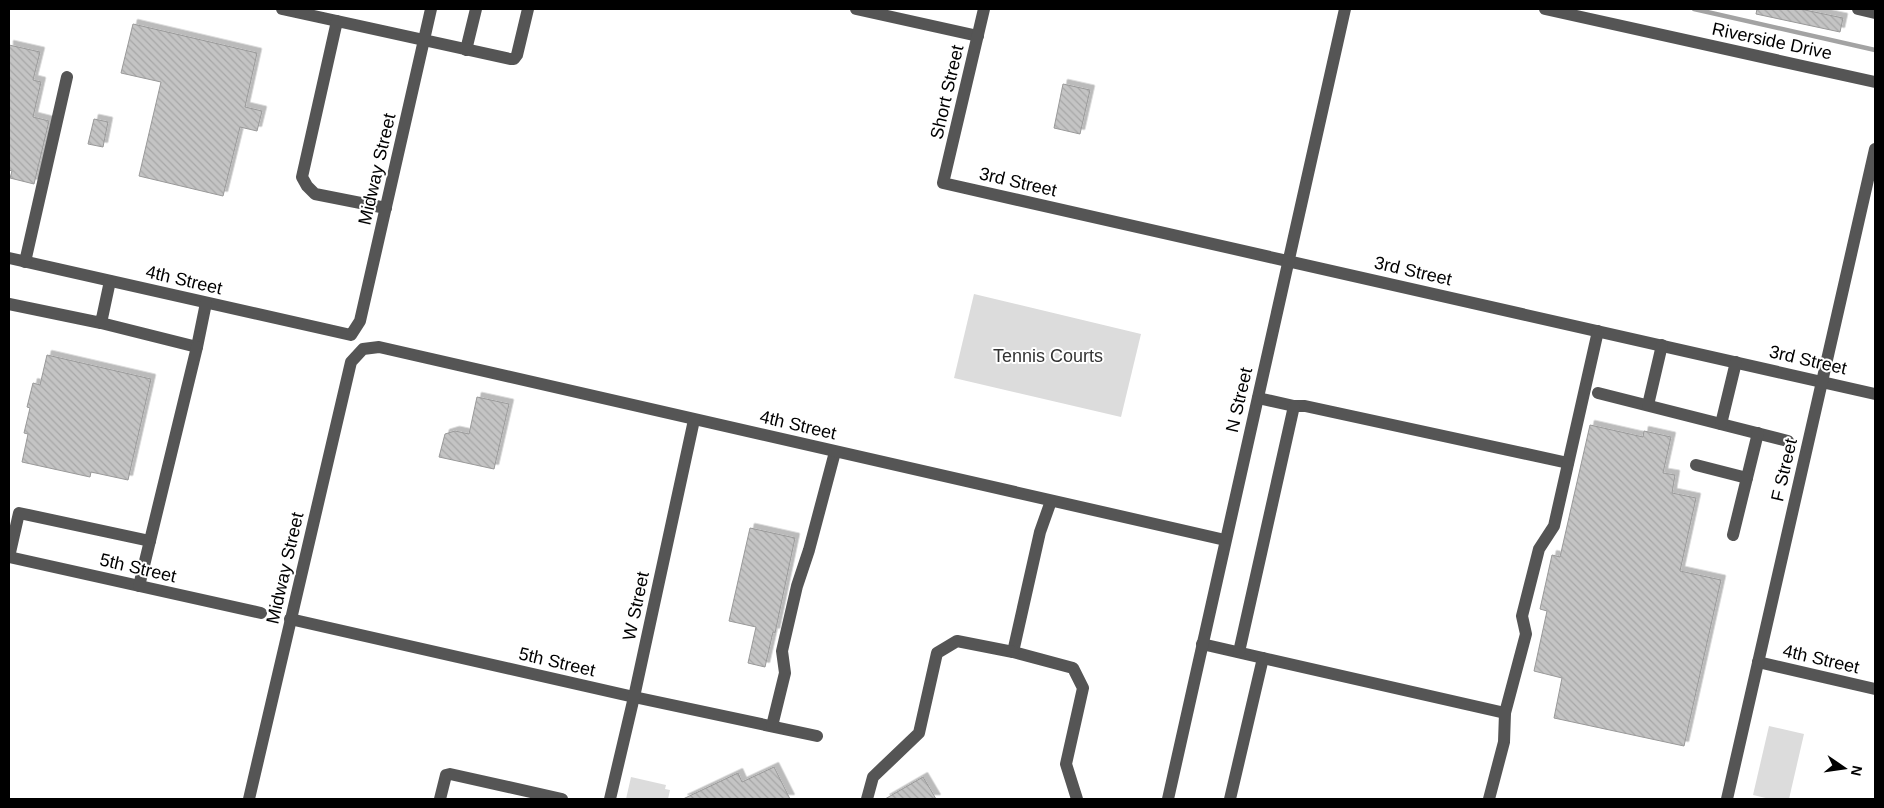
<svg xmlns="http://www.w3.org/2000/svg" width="1884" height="808" font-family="Helvetica,sans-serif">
<defs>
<pattern id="building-back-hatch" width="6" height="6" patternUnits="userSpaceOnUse" patternTransform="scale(1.25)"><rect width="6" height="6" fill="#c4c4c4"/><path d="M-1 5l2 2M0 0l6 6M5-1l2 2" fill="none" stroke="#a7a7a7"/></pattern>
<filter id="shadow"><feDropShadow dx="4.5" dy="-4.5" stdDeviation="0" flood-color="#0004"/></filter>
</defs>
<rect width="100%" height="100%" fill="#fff"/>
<!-- park -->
<g fill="#dcdcdc">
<path d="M974,294l167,40 -20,83 -167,-39z"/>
<path d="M1769,726l35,8 -15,65h-19l-17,-4z"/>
<path d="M631,777l35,8 -1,4 5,1 -2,9h-42z"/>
</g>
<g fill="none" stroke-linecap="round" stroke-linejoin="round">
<!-- stream -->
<path stroke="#a3a3a3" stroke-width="4.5" d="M1694,9l181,41"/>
</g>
<!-- building -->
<g fill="url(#building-back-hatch)" stroke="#999" filter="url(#shadow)">
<path d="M1757,9h43l43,9 -3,14 -84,-18z"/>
<path d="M133,24l124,29 -12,54 17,4 -5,20 -17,-4 -17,69 -84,-20 22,-94 -40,-9z"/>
<path d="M9,45l31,7 -7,28 8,2 -8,35 16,4 -15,63 -24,-6 2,-7 -3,-1z"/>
<path d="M1063,84l27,6 -10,44 -26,-6z"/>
<path d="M94,119l14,3 -5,25 -15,-3z"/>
<path d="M47,355l104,24 -23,101 -37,-8 -1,5 -68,-15 6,-28 -4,-1 6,-25 -3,-1 6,-24 7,2z"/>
<path d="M477,397l32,7 -15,65 -55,-12 6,-23 10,-3 14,3z"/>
<path d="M1590,425l53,12 1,-6 27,6 -8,36 12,2 -3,18 24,5 -16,73 41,9 -37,166 -130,-28 8,-40 -28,-7 13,-60 -7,-2 12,-54 8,2z"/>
<path d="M750,528l45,10 -20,95 -2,-1 -8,35 -17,-4 8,-36 -27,-6z"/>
<path d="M774,767l16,32h-107l55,-26 4,9z"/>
<path d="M923,777l13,22h-51z"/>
</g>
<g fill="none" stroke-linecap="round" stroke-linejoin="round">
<!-- minor -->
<g stroke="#555" stroke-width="12">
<path d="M282,9l55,12"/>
<path d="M856,9l122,27"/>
<path d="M984,9l-41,174 932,211"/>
<path d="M1545,9l330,73"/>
<path d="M1858,9l17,4"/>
<path d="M466,50l10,-41"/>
<path d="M386,208l-71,-14 -8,-8 -5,-9 35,-156 173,38h4l3,-4 11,-46"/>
<path d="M9,258l342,77 9,-14 71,-312"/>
<path d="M25,262l42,-185"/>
<path d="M9,304l92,19 9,-42"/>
<path d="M101,323l96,24 9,-44"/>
<path d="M1598,393l190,48"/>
<path d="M1258,398l36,8h11l263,57"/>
<path d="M1648,405l14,-60"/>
<path d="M1721,424l15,-62"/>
<path d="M1696,465l51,13"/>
<path d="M1051,501l-11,31 -27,120 60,16 10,20 -17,76 11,35"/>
<path d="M1733,535l25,-102"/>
<path d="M9,557l252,56"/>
<path d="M9,557l10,-44 131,28"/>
<path d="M139,586l58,-239"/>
<path d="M290,619l344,78 183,39"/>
<path d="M1202,644l61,14 -33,141"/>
<path d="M1239,652l55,-246"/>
<path d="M1263,658l242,55"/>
<path d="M1758,662l117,27"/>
<path d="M772,726l13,-53 -3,-22 15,-65 12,-36 26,-98"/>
<path d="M249,799l102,-437 12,-13 16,-2 846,193"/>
<path d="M440,799l6,-24 4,-1 112,25"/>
<path d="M610,799l24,-102 60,-277"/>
<path d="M867,799l6,-22 46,-44 18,-80 20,-12 56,11"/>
<path d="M1168,799l177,-790"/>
<path d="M1489,799l15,-57 1,-29 21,-79 -4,-18 17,-67 15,-23 44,-195"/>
<path d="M1727,799l148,-650"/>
</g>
</g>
<g text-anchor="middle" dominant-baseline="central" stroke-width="4" stroke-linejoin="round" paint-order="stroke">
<!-- street labels -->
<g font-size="18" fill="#000" stroke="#fff">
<text transform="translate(1772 41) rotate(12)">Riverside Drive</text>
<text transform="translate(947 92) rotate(-77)">Short Street</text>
<text transform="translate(377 169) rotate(-77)">Midway Street</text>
<text transform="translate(1018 182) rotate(13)">3rd Street</text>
<text transform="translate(1413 271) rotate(13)">3rd Street</text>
<text transform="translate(184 280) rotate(13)">4th Street</text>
<text transform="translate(1808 360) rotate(13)">3rd Street</text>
<text transform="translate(1239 400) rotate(-77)">N Street</text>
<text transform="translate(798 425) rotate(13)">4th Street</text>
<text transform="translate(1784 470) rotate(-77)">F Street</text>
<text transform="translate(138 568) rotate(13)">5th Street</text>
<text transform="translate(285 568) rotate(-77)">Midway Street</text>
<text transform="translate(636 606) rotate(-78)">W Street</text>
<text transform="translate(1821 659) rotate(13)">4th Street</text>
<text transform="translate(557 662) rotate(13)">5th Street</text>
</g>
<!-- park labels -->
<g font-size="18" fill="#333" stroke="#fff">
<text x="1048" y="356">Tennis Courts</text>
</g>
</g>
<!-- border -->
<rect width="1884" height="808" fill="none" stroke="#000000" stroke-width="20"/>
<!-- north arrow -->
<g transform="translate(1844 768) rotate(103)" stroke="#ffffff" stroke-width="4" paint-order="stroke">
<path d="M0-4L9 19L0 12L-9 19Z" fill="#000000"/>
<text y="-8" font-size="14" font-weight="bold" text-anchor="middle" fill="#000000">N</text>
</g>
</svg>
